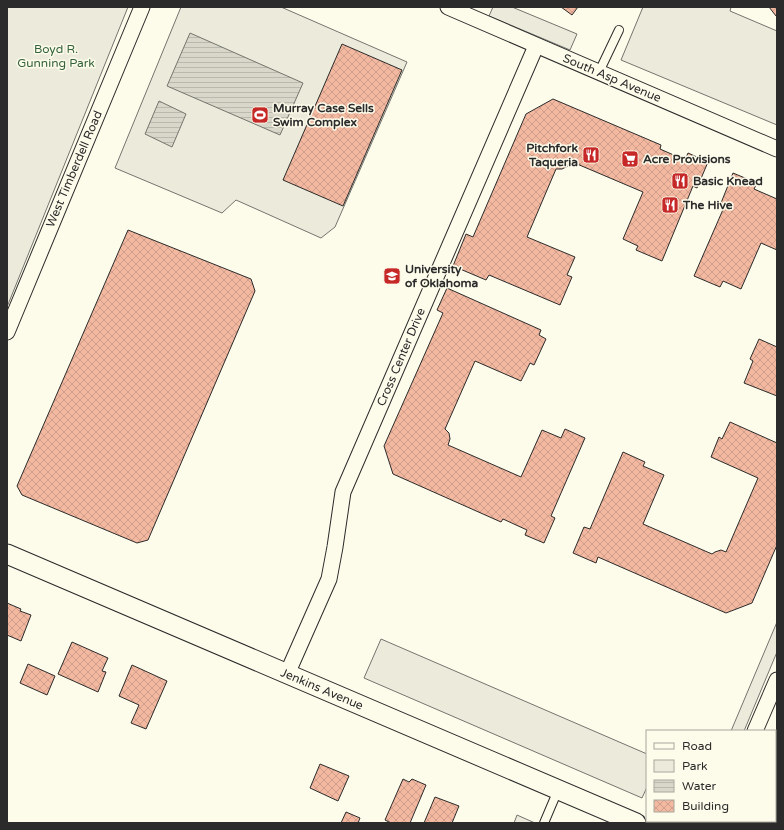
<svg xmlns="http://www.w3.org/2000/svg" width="784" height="830" font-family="'Varela Round',sans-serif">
<defs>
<pattern id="water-rules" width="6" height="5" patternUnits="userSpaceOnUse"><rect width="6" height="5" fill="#d8d7c9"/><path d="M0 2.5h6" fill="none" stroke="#bab9ad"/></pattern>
<pattern id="building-cross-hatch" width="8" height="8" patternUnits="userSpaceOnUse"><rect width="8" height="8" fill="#f2b8a0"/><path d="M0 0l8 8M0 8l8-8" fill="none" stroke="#d09e8a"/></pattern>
</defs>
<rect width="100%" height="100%" fill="#fdfbea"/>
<!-- green -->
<g fill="#ecebdb" stroke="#74746e">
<path d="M7,7h121l-121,300z"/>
<path d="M181,7h100l126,55 -72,165 -14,11 -85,-38 -14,13 -107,-45z"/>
</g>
<!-- parking -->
<g fill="#eceadb" stroke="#74746e">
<path d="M493,7h19l65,27 -7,16 -81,-34z"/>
<path d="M643,7h88l-1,4 47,20v94l-156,-65z"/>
<path d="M777,622v30l-33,79h-13z"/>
<path d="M381,639l266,115v33l-5,11 -278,-120z"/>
<path d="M517,815l18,8h-21z"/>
</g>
<!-- water -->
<g fill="url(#water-rules)" stroke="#74746e">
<path d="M190,33l113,50 -23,52 -113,-49z"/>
<path d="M159,101l27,13 -14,33 -27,-13z"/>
</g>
<!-- building -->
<g fill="url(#building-cross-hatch)" stroke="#2b2b2b">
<path d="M561,7h17l-6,8z"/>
<path d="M769,7h8v8l-1,1z"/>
<path d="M342,44l60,26 -59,136 -60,-26z"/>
<path d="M553,99l108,46 -1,4 25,11 3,-7 20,9 -11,26 -4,-2 -31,75 -26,-11 2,-4 -15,-7 20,-47 -73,-31 -2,5 -6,3h-6l-29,68 48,20 -8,18 5,2 -12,28 -71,-30 -3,5 -33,-14 13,-32 7,3 53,-123z"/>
<path d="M733,173l24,10 -3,6 23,10v51l-16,-7 -20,46 -18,-8 -3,6 -26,-11 31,-71 -4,-2z"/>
<path d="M128,230l123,49 4,12 -107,249 -11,3 -115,-48 -5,-9z"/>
<path d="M447,288l94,42 -2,5 7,4 -12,26 -4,-2 -9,18 -46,-20 -30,68 4,4 1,6 -2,6 73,32 21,-47 19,8 4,-9 20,9 -34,78 4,2 -11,25 -19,-8 2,-5 -24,-11 -2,3 -108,-48 -9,-28 59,-133 -6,-3z"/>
<path d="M759,339l18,8v49l-33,-13 9,-22 -3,-2z"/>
<path d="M730,422l47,21v102l-25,58 -26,10 -128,-56 -2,6 -23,-10 11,-26 6,2 33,-77 22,10 -2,4 21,9 -21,49 69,30 3,-2 6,-2 5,2 32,-74 -47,-21 8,-20 3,2z"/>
<path d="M7,603l14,6 -1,2 11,4 -10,26 -14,-6z"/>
<path d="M72,642l36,16 -6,13 4,1 -8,20 -40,-18z"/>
<path d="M28,664l27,12 -8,19 -27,-12z"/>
<path d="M132,665l35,16 -21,48 -15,-6 8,-18 -20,-9z"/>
<path d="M320,764l29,12 -11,25 -28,-13z"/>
<path d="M403,779l6,3 3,-3 14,6 -16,38h-19l-6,-3z"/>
<path d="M435,797l24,9 -7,17h-28z"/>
<path d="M346,812l14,6 -2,5h-17z"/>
</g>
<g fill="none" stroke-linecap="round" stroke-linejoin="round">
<!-- service casing -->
<g stroke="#2b2b2b" stroke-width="10">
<g id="service">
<path d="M599,72l20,-42"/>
<path d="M775,758l2,1"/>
<path d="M544,823l14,-33"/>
</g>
</g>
<!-- minor casing -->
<g stroke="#2b2b2b" stroke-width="17">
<g id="minor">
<path d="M448,7l329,142"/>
<path d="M7,332l135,-325"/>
<path d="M287,674l42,-95 6,-32 8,-55 193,-446"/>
<path d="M755,731l22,-51"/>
<path d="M716,823l1,-2"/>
</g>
</g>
<!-- tertiary casing -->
<g stroke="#2b2b2b" stroke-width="21">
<path id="tertiary" d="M7,554l629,269"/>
</g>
<!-- service -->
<use href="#service" stroke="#fdfbea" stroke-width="8"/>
<!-- minor -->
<use href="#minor" stroke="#fdfbea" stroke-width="15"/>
<!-- tertiary -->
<use href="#tertiary" stroke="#fdfbea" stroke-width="19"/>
</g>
<!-- icons -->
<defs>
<g id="stadium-square" transform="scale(0.9)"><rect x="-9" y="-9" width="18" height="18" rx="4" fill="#c62828" stroke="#fdfbea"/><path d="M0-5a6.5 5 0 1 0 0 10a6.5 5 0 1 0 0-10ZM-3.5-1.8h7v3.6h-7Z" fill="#fff"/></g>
<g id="restaurant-square" transform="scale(0.9)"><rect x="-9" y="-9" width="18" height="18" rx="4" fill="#c62828" stroke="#fdfbea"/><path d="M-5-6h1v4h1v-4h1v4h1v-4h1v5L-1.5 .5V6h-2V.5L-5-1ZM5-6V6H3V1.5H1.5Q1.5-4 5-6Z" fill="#fff"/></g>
<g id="supermarket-square" transform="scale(0.9)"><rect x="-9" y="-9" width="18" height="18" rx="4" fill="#c62828" stroke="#fdfbea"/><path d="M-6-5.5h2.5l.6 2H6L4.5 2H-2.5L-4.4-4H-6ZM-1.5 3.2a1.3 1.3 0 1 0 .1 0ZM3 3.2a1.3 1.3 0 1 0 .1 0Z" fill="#fff"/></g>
<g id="university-square" transform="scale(0.9)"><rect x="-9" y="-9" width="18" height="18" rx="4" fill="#c62828" stroke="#fdfbea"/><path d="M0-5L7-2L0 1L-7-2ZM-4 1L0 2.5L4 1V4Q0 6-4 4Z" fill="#fff"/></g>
</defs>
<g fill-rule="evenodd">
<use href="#stadium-square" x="260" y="115"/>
<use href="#restaurant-square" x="591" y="155"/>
<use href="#supermarket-square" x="630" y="159"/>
<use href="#restaurant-square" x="680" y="181"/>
<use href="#restaurant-square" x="670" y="205"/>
<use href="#university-square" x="392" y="276"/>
</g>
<g text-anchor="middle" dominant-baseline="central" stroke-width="3" stroke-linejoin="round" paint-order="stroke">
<!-- park labels -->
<g font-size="12" fill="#34623c" stroke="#fdfbea">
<text x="56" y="49">Boyd R.<tspan x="56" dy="14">Gunning Park</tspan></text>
</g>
<!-- street labels -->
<g font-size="12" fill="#2b2b2b" stroke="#fdfbea">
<text transform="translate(612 78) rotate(23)">South Asp Avenue</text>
<text transform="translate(74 169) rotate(-67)">West Timberdell Road</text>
<text transform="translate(401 357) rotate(-67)">Cross Center Drive</text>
<text transform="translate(322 689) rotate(23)">Jenkins Avenue</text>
</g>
<!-- poi labels -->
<g font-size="12" font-weight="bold" fill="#2b2b2b" stroke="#fdfbea" text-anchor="start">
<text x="273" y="108">Murray Case Sells<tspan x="273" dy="14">Swim Complex</tspan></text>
<text x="578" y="148" text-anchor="end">Pitchfork<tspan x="578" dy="14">Taqueria</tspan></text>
<text x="643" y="159">Acre Provisions</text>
<text x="693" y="181">Basic Knead</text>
<text x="683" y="205">The Hive</text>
<text x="405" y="269">University<tspan x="405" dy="14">of Oklahoma</tspan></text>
</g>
</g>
<!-- border -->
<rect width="784" height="830" fill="none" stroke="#2b2b2b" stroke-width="16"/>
<!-- legend -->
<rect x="646" y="730" width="130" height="92" fill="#fdfbea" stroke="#a9a89e"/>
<rect x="654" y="743" width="20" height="6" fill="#fdfbea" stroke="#a9a89e"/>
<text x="682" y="750" font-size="12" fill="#2b2b2b">Road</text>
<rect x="654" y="760" width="20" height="12" fill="#ecebdb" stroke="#a9a89e"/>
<text x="682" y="770" font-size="12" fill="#2b2b2b">Park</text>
<rect x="654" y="780" width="20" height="12" fill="url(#water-rules)" stroke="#a9a89e"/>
<text x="682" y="790" font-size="12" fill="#2b2b2b">Water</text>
<rect x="654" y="800" width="20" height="12" fill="url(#building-cross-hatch)" stroke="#a9a89e"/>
<text x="682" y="810" font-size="12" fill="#2b2b2b">Building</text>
</svg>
